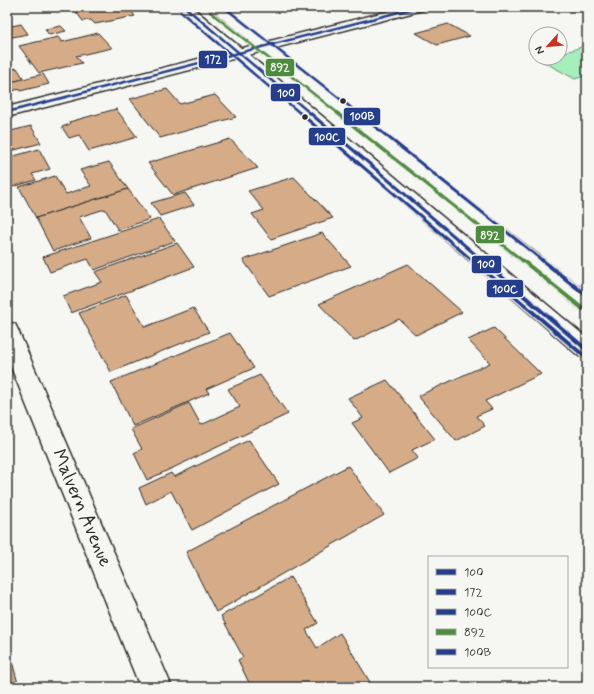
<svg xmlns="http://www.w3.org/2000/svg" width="594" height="694" font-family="Mynerve,sans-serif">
<rect width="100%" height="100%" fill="#f6f6f2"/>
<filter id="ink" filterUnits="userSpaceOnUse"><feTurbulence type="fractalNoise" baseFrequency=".025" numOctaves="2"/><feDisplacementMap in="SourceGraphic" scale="8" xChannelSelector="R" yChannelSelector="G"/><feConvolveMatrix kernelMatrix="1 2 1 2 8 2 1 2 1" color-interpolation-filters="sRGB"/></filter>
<g filter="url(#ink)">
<!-- green -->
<path fill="#a6eebc" stroke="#688c74" d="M587,45v30l-12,4 -35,-19 8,-2h12v-4z"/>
<!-- building -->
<g fill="#d5ac87" stroke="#2b2b2b">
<path d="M100,7h33l3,3 -5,1 4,5 -40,8 -4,-4 -8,1 -7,-9z"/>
<path d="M563,7h22l-14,4z"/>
<path d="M21,24l7,10 -21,4v-11z"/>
<path d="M448,24l22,12 -33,9 -21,-12z"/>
<path d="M61,26l5,5 -17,4 -4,-6z"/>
<path d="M98,33l14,15 -36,8 6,7 -43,10 -20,-27 39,-9 4,5z"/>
<path d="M17,68l7,11 -17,4v-13z"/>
<path d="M43,74l6,10 -29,7v-2l-13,3v-9z"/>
<path d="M167,89l13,15 35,-9 21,22 -76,21 -30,-39z"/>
<path d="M116,109l21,28 -48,14 -10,-16 -10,3 -7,-11 8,-3 -1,-2z"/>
<path d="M31,126l10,17 -34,9v-20z"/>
<path d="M230,139l28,29 -85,27 -25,-32z"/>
<path d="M39,149l11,20 -18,5 4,6 -24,7 -5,-10v-19z"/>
<path d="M109,162l19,27 -92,29 -17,-31 36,-11 11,18 25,-8 -11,-16z"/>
<path d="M294,177l39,41 -62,21 -19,-25 12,-4 -16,-19z"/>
<path d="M128,189l22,30 -32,11 -13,-21 -26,8 12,21 -38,13 -17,-33z"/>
<path d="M185,193l9,12 -34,11 -9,-13z"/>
<path d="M159,219l16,22 -81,29 -6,-11 -38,13 -7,-15z"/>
<path d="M322,233l29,33 -82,30 -26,-36z"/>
<path d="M177,243l17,24 -123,46 -8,-17 39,-14 -7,-10z"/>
<path d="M408,264l54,48 -46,23 -17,-16 -45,22 -35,-37z"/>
<path d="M126,295l19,32 48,-19 16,24 -98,40 -32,-59z"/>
<path d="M494,328l47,46 -56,27 7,8 -16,7 9,10 -29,15 -38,-45 72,-33 -22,-23z"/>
<path d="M230,333l24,35 -48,21 3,4 -76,33 -22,-44z"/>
<path d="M260,375l28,39 -141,66 -13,-27 8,-4 -11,-20 58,-26 12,22 39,-18 -12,-18z"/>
<path d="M387,380l48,59 -23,11 6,8 -29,15 -37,-50 11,-5 -15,-20z"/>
<path d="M249,440l30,44 -87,46 -21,-39 -25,13 -7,-16 32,-15 3,4z"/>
<path d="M348,466l36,49 -168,97 -30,-60z"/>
<path d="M290,577l28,46 -12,7 11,18 23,-15 33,54h-122l-13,-27 5,-3 -22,-41z"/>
<path d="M7,643l12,44h-12z"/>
</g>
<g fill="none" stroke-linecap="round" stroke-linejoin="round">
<!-- minor casing -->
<g stroke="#2b2b2b" stroke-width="3">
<path id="minor" d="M7,322l8,2 3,6 154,357h-32l-133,-330z"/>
</g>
<!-- tertiary casing -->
<g stroke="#2b2b2b" stroke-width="3">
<path id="tertiary" d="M405,7h20l-2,3 -416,107v-10z"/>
</g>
<!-- trunk casing -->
<g stroke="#2b2b2b" stroke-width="3">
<g id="trunk">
<path d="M179,7h13l395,331v20l-8,-2z"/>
<path d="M208,7h13l366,286v18l-7,-2z"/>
</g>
</g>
<!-- minor -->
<use href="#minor" fill="#f6f6f2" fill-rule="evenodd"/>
<!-- tertiary -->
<use href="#tertiary" fill="#f6f6f2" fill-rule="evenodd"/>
<!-- trunk -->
<use href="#trunk" fill="#f6f6f2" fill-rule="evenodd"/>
<!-- bus-1-far2 casing -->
<g stroke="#f6f6f2" stroke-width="4.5">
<path id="bus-1-far2" d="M185,7l126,107"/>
</g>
<!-- bus-1-far1 casing -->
<g stroke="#f6f6f2" stroke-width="5.5">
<path id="bus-1-far1" d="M310,113l173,148"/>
</g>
<!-- bus-1 casing -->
<g stroke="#f6f6f2" stroke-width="7">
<path id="bus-1" d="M482,260l105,90"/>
</g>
<!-- bus-2 casing -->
<g stroke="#f6f6f2" stroke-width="4.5">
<path id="bus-2" d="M7,112l412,-105"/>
</g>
<!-- bus-3-far2 casing -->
<g stroke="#f6f6f2" stroke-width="4.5">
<path id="bus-3-far2" d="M181,12l120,102"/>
</g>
<!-- bus-3-far1 casing -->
<g stroke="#f6f6f2" stroke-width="5.5">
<path id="bus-3-far1" d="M300,113l173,148"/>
</g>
<!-- bus-3 casing -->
<g stroke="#f6f6f2" stroke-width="7">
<path id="bus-3" d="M472,260l111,95"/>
</g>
<!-- bus-4-far2 casing -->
<g stroke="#f6f6f2" stroke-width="4.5">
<path id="bus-4-far2" d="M210,12l129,102"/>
</g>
<!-- bus-4-far1 casing -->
<g stroke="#f6f6f2" stroke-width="5.5">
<path id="bus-4-far1" d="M337,113l186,148"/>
</g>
<!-- bus-4 casing -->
<g stroke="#f6f6f2" stroke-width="7">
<path id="bus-4" d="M522,260l61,49"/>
</g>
<!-- bus-5-far2 casing -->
<g stroke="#f6f6f2" stroke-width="4.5">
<path id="bus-5-far2" d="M224,7l135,107"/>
</g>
<!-- bus-5-far1 casing -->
<g stroke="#f6f6f2" stroke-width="5.5">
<path id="bus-5-far1" d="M358,113l185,148"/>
</g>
<!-- bus-5 casing -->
<g stroke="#f6f6f2" stroke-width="7">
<path id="bus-5" d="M542,260l45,36"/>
</g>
<!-- bus-1-far2 -->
<use href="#bus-1-far2" stroke="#243e8c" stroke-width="2.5"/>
<!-- bus-1-far1 -->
<use href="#bus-1-far1" stroke="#243e8c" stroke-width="3"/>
<!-- bus-1 -->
<use href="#bus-1" stroke="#243e8c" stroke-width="4"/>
<!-- bus-2 -->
<use href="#bus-2" stroke="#243e8c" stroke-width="2.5"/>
<!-- bus-3-far2 -->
<use href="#bus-3-far2" stroke="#243e8c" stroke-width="2.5"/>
<!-- bus-3-far1 -->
<use href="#bus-3-far1" stroke="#243e8c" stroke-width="3"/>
<!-- bus-3 -->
<use href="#bus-3" stroke="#243e8c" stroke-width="4"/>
<!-- bus-4-far2 -->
<use href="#bus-4-far2" stroke="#4d8b3f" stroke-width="2.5"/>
<!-- bus-4-far1 -->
<use href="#bus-4-far1" stroke="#4d8b3f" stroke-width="3"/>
<!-- bus-4 -->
<use href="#bus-4" stroke="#4d8b3f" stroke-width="4"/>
<!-- bus-5-far2 -->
<use href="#bus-5-far2" stroke="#243e8c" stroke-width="2.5"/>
<!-- bus-5-far1 -->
<use href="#bus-5-far1" stroke="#243e8c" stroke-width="3"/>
<!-- bus-5 -->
<use href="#bus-5" stroke="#243e8c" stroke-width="4"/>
</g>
</g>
<!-- markers -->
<g fill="#2b2b2b" stroke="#f6f6f2" stroke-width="1.5">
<circle cx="343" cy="101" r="3.5"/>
<circle cx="305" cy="117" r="3.5"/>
</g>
<g text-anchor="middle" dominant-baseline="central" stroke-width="3" stroke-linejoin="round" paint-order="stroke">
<!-- near-street labels -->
<g font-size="19" fill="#2b2b2b" stroke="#f6f6f2">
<text transform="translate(82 508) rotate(67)">Malvern Avenue</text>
</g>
</g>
<g stroke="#f6f6f2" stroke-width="1.5">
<rect x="198" y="50" width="30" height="19" rx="4" fill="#243e8c"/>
<rect x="265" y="58" width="30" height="19" rx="4" fill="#4d8b3f"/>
<rect x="270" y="83" width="31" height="19" rx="4" fill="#243e8c"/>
<rect x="343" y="107" width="38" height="19" rx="4" fill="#243e8c"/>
<rect x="308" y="127" width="38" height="19" rx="4" fill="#243e8c"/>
<rect x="475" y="225" width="30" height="19" rx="4" fill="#4d8b3f"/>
<rect x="471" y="255" width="31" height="19" rx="4" fill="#243e8c"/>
<rect x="486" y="279" width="38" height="19" rx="4" fill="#243e8c"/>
</g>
<g font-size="11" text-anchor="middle" font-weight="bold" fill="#fff">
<text x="213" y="63">172</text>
<text x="280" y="71">892</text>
<text x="286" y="97">100</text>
<text x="362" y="120">100B</text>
<text x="327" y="141">100C</text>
<text x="490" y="239">892</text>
<text x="486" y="268">100</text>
<text x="505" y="293">100C</text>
</g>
<!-- margin -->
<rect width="594" height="694" fill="none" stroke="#f6f6f2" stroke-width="24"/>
<rect x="12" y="12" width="570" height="670" fill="none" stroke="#2b2b2b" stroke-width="1.5" filter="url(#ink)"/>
<!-- legend -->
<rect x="428" y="556" width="140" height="112" fill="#f6f6f2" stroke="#a5a5a2"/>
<rect x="436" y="569" width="20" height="6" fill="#243e8c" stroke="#a5a5a2"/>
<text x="464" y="576" font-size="12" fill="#2b2b2b">100</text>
<rect x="436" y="589" width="20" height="6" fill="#243e8c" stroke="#a5a5a2"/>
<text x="464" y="596" font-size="12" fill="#2b2b2b">172</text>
<rect x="436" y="609" width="20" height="6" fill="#243e8c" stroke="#a5a5a2"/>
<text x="464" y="616" font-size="12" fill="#2b2b2b">100C</text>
<rect x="436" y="629" width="20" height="6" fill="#4d8b3f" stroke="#a5a5a2"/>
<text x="464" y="636" font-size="12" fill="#2b2b2b">892</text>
<rect x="436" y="649" width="20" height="6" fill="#243e8c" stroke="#a5a5a2"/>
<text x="464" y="656" font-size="12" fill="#2b2b2b">100B</text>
<!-- north arrow -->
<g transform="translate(548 46) rotate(243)"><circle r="19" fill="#f6f6f2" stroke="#a5a5a2"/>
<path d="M0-3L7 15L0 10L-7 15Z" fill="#c8321e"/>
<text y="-6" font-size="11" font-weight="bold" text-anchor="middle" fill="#2b2b2b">N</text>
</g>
</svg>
